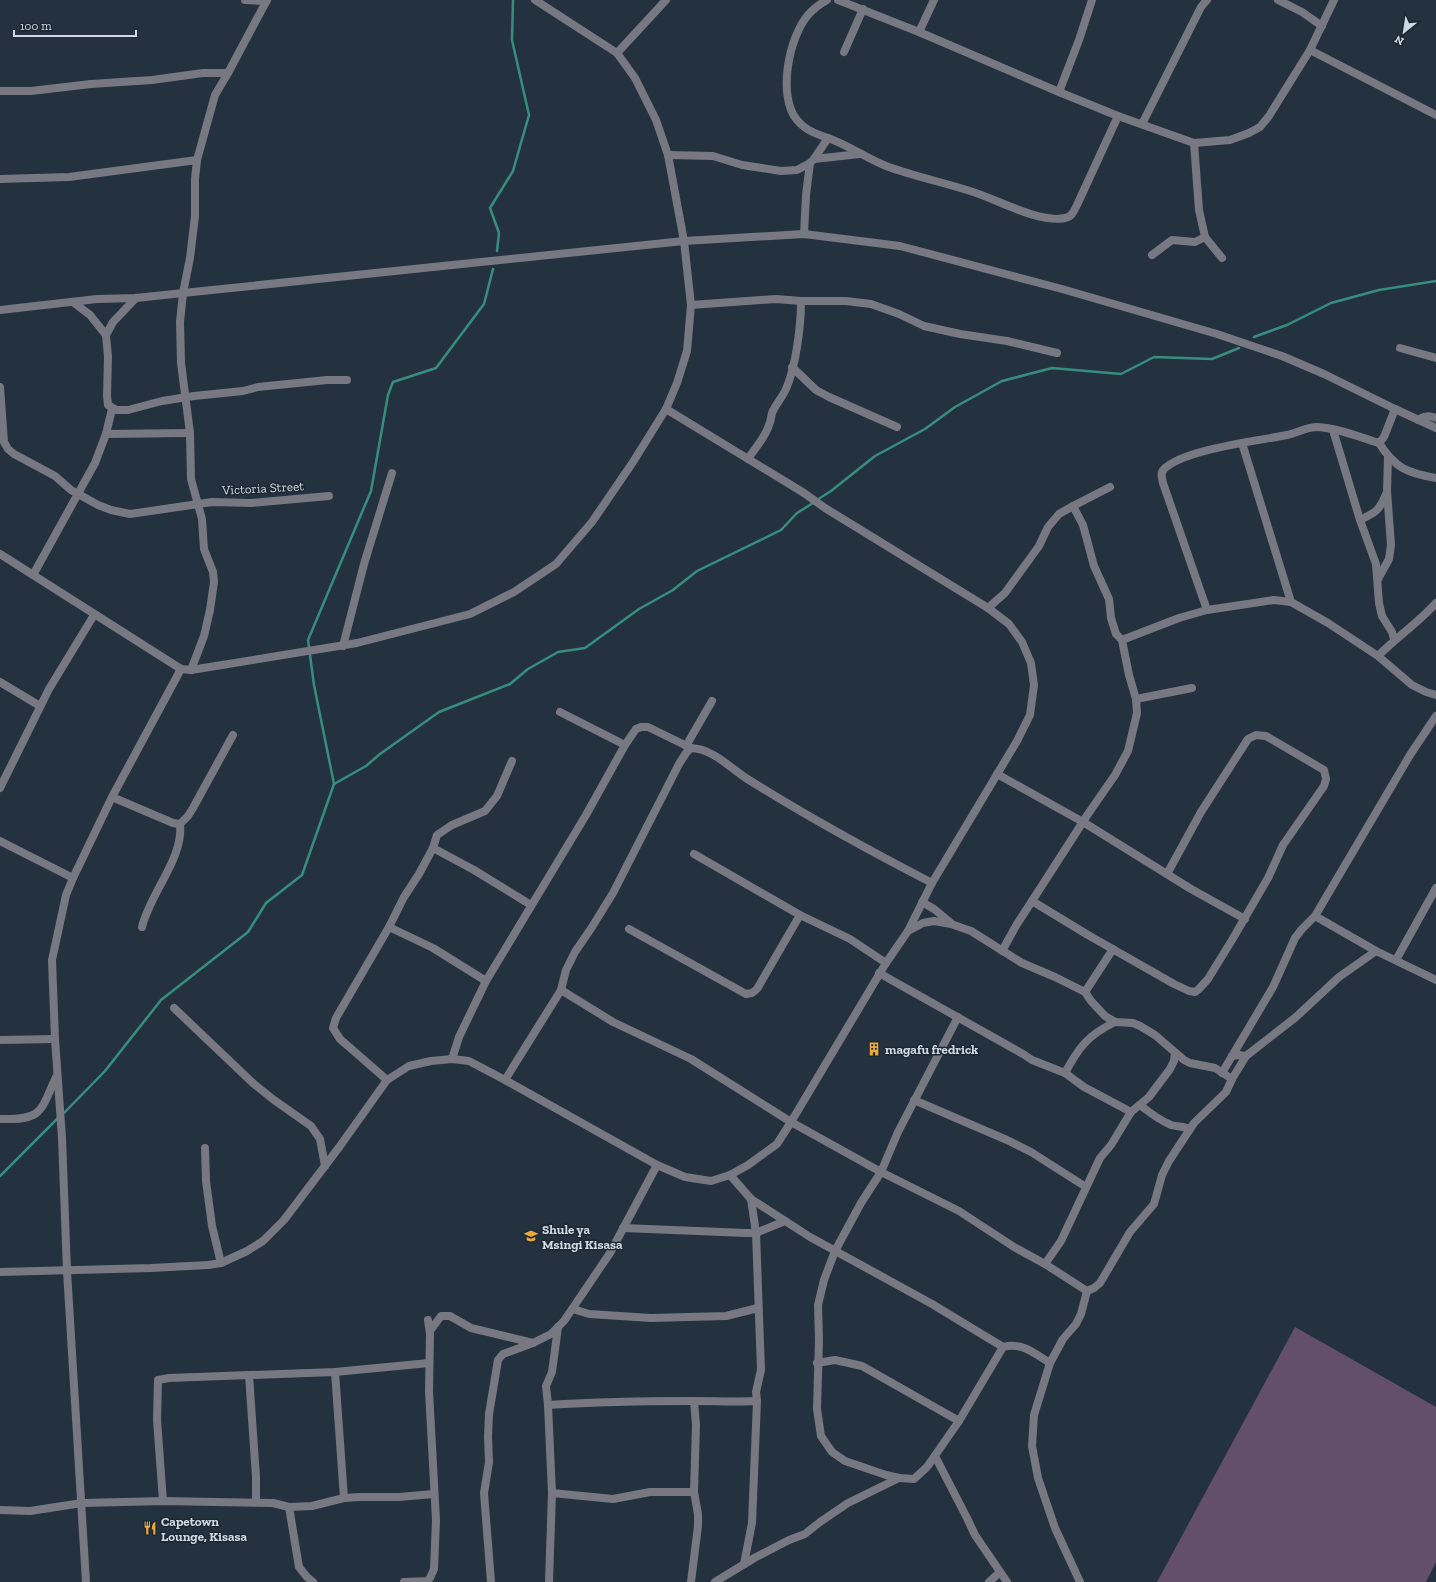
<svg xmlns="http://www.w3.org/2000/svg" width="1436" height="1582" font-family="'Zilla Slab',serif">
<rect width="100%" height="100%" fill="#24323f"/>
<!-- green -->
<path fill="#634e6c" d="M1295,1327l141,80v155l-10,20h-269z"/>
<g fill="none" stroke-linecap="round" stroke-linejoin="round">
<!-- stream -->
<g stroke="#378e7e" stroke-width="2.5">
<path d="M497,251l2,-18 -9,-25 23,-37 16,-56 -17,-75 1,-40"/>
<path d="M1254,337l33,-12 44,-22 48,-13 57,-9"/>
<path d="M817,500l14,-9 44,-35 50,-27 30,-22 47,-26 50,-13 69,6 33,-17 58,2 27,-11"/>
<path d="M334,784l32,-18 14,-12 59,-42 71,-28 18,-15 30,-17 27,-4 54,-39 34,-19 24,-19 84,-41 16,-17 16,-10"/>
<path d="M63,1114l42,-43 56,-71 87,-68 18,-29 36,-28 32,-91 -20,-99 -6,-45 63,-149 17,-96 5,-13 43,-14 48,-64 9,-35"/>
<path d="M0,1176l58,-58"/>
</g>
<!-- minor -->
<g stroke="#777881" stroke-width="8">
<path d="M245,0l21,1"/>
<path d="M827,0c-7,4 -14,9 -19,15 -19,22 -31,81 -11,105 8,10 19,14 31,18"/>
<path d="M838,0l81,32 140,60 59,24 76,27 36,-3 19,-7 11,-6 9,-11 41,-66 24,-50"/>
<path d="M1278,0l24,12 20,14"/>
<path d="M919,32l15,-32"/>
<path d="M1310,50l126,65"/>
<path d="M844,52l19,-43"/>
<path d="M617,53l49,-53"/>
<path d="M0,91h31l60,-7 61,-4 51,-7h25l39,-73"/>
<path d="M1059,92l20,-52 13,-40"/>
<path d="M1142,124l59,-117 6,-7"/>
<path d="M1194,143l5,67 6,27 17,21"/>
<path d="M668,155l45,1 29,9 39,6 16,-1 13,-7"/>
<path d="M814,159l46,-5"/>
<path d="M0,179l69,-2 128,-17"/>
<path d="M804,234l2,-39 4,-32 4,-4 14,-21c20,7 38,20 58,28 27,10 56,16 84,25 25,7 69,33 95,27 7,-1 9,-7 12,-13l41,-89"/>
<path d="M1152,255l20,-15 23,2 10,-5"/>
<path d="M73,302l17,13 16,20 2,22 -1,39 1,9 8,5h12l34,-9 32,-5 49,-5 15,-4 69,-7h20"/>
<path d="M691,305l85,-6 25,2h45l25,3 28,10 25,12 36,8 47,7 50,12"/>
<path d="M0,310l97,-11 39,-1 47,-5 501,-52 120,-7 96,12 162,43 155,45 65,22 42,18 71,35 41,19"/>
<path d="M106,335l7,-13 23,-24"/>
<path d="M1400,348l36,10"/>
<path d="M792,367l24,23 13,7 68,30"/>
<path d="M0,387l4,55 4,7 6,5 41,22 16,14 27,15 13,5 19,4 82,-12 39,1 78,-7"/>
<path d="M1418,420c6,-5 11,-4 18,-2"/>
<path d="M1333,430l27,90 16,44 3,39 3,13 10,16 2,7"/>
<path d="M106,434l84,-1"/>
<path d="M1242,443l49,159"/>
<path d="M1379,443c16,25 28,30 57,35"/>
<path d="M748,459c7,-11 17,-21 21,-34 2,-4 2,-8 3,-12 3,-8 10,-15 14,-24 10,-23 15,-63 15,-88"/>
<path d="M1073,506l37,-19"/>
<path d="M1360,520c15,-7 20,-10 26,-26"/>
<path d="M0,554l181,115 10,1 166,-27 113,-29 44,-22 42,-28 36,-42 41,-60 33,-53 11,-26 10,-32 4,-46 -7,-64 -16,-86 -12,-35 -21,-42 -18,-25 -82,-53"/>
<path d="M33,575l62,-112 11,-29 6,-25"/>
<path d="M1378,579l11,-20 2,-14 -4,-54 1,-34"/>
<path d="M988,608l17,-15 34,-47 9,-19 11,-13 14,-8 10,19 11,41 15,33 2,19 5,16 6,6 7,35 7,24 1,14 -9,38 -13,24 -27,39 -56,87"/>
<path d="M1207,610l-44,-127c-1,-5 -3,-10 1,-14 20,-20 94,-28 123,-34 9,-2 20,-8 30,-8 21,1 42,10 62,16l5,-6 11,-28"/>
<path d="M1122,640l57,-22 28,-8 67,-10 17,2 37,21 50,33 34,29 14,7 10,3"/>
<path d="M343,646l21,-82 28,-91"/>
<path d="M1378,656c19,-19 41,-34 58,-53"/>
<path d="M191,670l13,-34 6,-26 4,-28 -1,-10 -9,-23 -2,-30 -11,-40 -1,-46 -9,-70 -1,-41 3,-29 7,-35 5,-42v-37l2,-19 18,-65 13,-22"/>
<path d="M0,682l40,24"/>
<path d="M1136,699l56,-11"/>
<path d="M560,712l65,33"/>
<path d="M686,746l26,-45"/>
<path d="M997,774l86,48 108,67 54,30"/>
<path d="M0,788l49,-99 45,-74"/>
<path d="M112,797l61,26 7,1 8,-8 5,-8 40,-73"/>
<path d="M0,841l73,37"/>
<path d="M433,848l41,22 57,35"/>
<path d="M694,854l106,61 50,24 36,24"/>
<path d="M922,902l12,7 17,14"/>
<path d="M1315,916l61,35 60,29"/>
<path d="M142,927c8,-34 42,-69 38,-103"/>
<path d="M389,927l44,21 53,33"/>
<path d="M629,929l117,65 6,-1 5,-4 43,-74"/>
<path d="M908,931l15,-8 11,-2 17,3 20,7 51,32 33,14 30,15 6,9 14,15 10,6 18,1 7,3 15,9 29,25 6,3 25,5 17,11 14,-23"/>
<path d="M1002,951l15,-27 15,-23 56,34 86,49 15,7 6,1 4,-3 9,-10 24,-39 36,-62 15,-33 41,-59 2,-7 -2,-9 -58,-34 -10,-1 -8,4 -47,73 -34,62"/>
<path d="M1396,960l40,-72"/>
<path d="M879,973l144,81 9,6 33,13 19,14 47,25"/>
<path d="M561,990l52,32 78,37 100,63 90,50 78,39 55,36 31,17 42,27"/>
<path d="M1085,992l28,-43"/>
<path d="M174,1008l80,76 20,16 37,26 9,13 5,27"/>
<path d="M958,1017l-60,115 -17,40 -20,31 -26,48 -11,29 -6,25 1,35 -2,69 4,27 11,16 13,9 41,14 13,3 15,1 13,-12 32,-46 44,-74c19,-5 31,6 47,16"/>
<path d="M0,1040l55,-1"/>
<path d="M1232,1056l7,-1 7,1 50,-39 43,-40 37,-26"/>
<path d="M452,1059l7,-22 27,-56 100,-166 39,-70 11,-16 5,-2h7l43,21"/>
<path d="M1065,1073c14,-26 23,-38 50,-51"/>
<path d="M1222,1073l51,-86 22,-49 7,-9 13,-13 95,-161 26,-39"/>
<path d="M387,1080l-47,-41 -7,-11 3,-10 53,-91 15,-30 15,-23 14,-26 4,-13 15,-10 33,-14 12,-15 15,-35"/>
<path d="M505,1080l56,-90 5,-20 9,-18 17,-25 21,-34 66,-129 7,-11 5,-5c23,1 40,21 58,32 59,37 121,71 183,103"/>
<path d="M914,1100l93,40 24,12 55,35"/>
<path d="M1140,1105c10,8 19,15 31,20 7,2 13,1 19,4"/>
<path d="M0,1119c42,1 40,-6 56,-42"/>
<path d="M205,1148l1,33 6,45 9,37"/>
<path d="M730,1175l21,24 59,38 122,67 71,43"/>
<path d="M623,1228l123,5h10l29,-12"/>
<path d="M1045,1264l16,-23 39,-83 11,-13 20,-33 18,-15 21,-28 4,-8 1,-8"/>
<path d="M0,1272l151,-4 57,-3 13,-2 26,-12 16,-10 21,-21 56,-74 47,-66 22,-14 22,-5 21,-2 17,2 36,19 152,85 28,12 26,4 19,-6 18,-10 29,-21 14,-22 95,-159 22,-32 24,-48 85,-142 13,-26 4,-30 -3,-22 -9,-21 -13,-18 -21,-16 -163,-100 -21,-15 -138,-84"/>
<path d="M573,1309l16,5 62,4 75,-2 32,-8"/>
<path d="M430,1331l11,-15h9l21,12 62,15"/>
<path d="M817,1363l18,-3 27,6 97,55"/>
<path d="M335,1372l9,126"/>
<path d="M249,1375l7,102v25"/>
<path d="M548,1405c48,-3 97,-4 145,-4 21,0 42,1 64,0l-1,-9 5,-22 -5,-137 -5,-34"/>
<path d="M935,1456l32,62 8,17 32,47"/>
<path d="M552,1493l61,6 37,-7h44"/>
<path d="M163,1501l-6,-81 1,-40 11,-2 166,-6 94,-9"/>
<path d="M289,1507l10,60 8,10 6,5"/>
<path d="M0,1510l30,1 52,-8 81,-2 110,2 16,4 23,-1 32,-8 17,-1h38l35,-3"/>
<path d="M744,1564l8,-41 5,-122"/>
<path d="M86,1582l-19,-311 -5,-133 -7,-99 -3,-79 14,-65 7,-17 39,-81 69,-128"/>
<path d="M404,1582l23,-1 3,-3 4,-9 2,-49 -7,-129 1,-57 -2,-14"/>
<path d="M491,1582l-7,-89 5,-31 -1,-25 1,-23 9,-54 5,-6 30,-11 18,-9 13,-13 46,-68 47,-88"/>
<path d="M549,1582l3,-89 -4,-88 -2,-19 6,-14 6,-45"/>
<path d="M691,1582l7,-56v-12l-4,-22 2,-67 -2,-24"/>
<path d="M715,1582l41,-25 33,-17 16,-6 15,-12 28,-19 51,-25"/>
<path d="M989,1582l11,-10"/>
<path d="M1080,1582l-25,-54 -17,-50 -6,-32 2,-31 16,-52 13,-24 13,-15 5,-10 6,-23 7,-3 6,-5 30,-51 24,-28 8,-29 7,-14 25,-38 32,-31 6,-13"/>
</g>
</g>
<!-- icons -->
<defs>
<g id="building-bare" transform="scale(1.08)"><path d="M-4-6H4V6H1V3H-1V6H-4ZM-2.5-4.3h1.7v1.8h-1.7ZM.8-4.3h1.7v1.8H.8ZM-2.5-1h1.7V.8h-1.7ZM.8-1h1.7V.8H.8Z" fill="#eba93a" stroke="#1a2834" stroke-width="2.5" paint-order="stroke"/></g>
<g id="school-bare" transform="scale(1.08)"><path d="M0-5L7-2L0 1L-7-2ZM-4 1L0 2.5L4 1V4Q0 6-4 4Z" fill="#eba93a" stroke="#1a2834" stroke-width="2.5" paint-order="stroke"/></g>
<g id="restaurant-bare" transform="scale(1.08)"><path d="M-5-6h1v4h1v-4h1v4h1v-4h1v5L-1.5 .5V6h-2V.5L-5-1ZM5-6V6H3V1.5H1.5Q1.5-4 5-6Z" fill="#eba93a" stroke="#1a2834" stroke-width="2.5" paint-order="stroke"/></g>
</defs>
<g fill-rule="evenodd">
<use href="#building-bare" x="874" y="1049"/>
<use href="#school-bare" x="531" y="1236"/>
<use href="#restaurant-bare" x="150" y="1528"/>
</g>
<g text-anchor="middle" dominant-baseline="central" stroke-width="3" stroke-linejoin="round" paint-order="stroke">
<!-- street labels -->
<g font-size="13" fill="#d0d9e1" stroke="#1a2834">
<text transform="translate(263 488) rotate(-3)">Victoria Street</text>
</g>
<!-- poi labels -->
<g font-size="13" font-weight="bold" fill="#d0d9e1" stroke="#1a2834" text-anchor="start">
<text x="885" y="1049">magafu fredrick</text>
<text x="542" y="1229">Shule ya<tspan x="542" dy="15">Msingi Kisasa</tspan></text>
<text x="161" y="1521">Capetown<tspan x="161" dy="15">Lounge, Kisasa</tspan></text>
</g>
</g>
<!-- north arrow -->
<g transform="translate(1404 32) rotate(210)" stroke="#1a2834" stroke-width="3" paint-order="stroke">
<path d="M0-3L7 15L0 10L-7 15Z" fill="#d0d9e1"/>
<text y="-6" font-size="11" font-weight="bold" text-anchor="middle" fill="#d0d9e1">N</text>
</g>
<!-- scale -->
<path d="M14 30v6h122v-6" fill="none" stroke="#d0d9e1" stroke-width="2"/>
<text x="20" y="30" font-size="12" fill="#d0d9e1" stroke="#1a2834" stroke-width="3" paint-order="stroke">100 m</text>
</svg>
